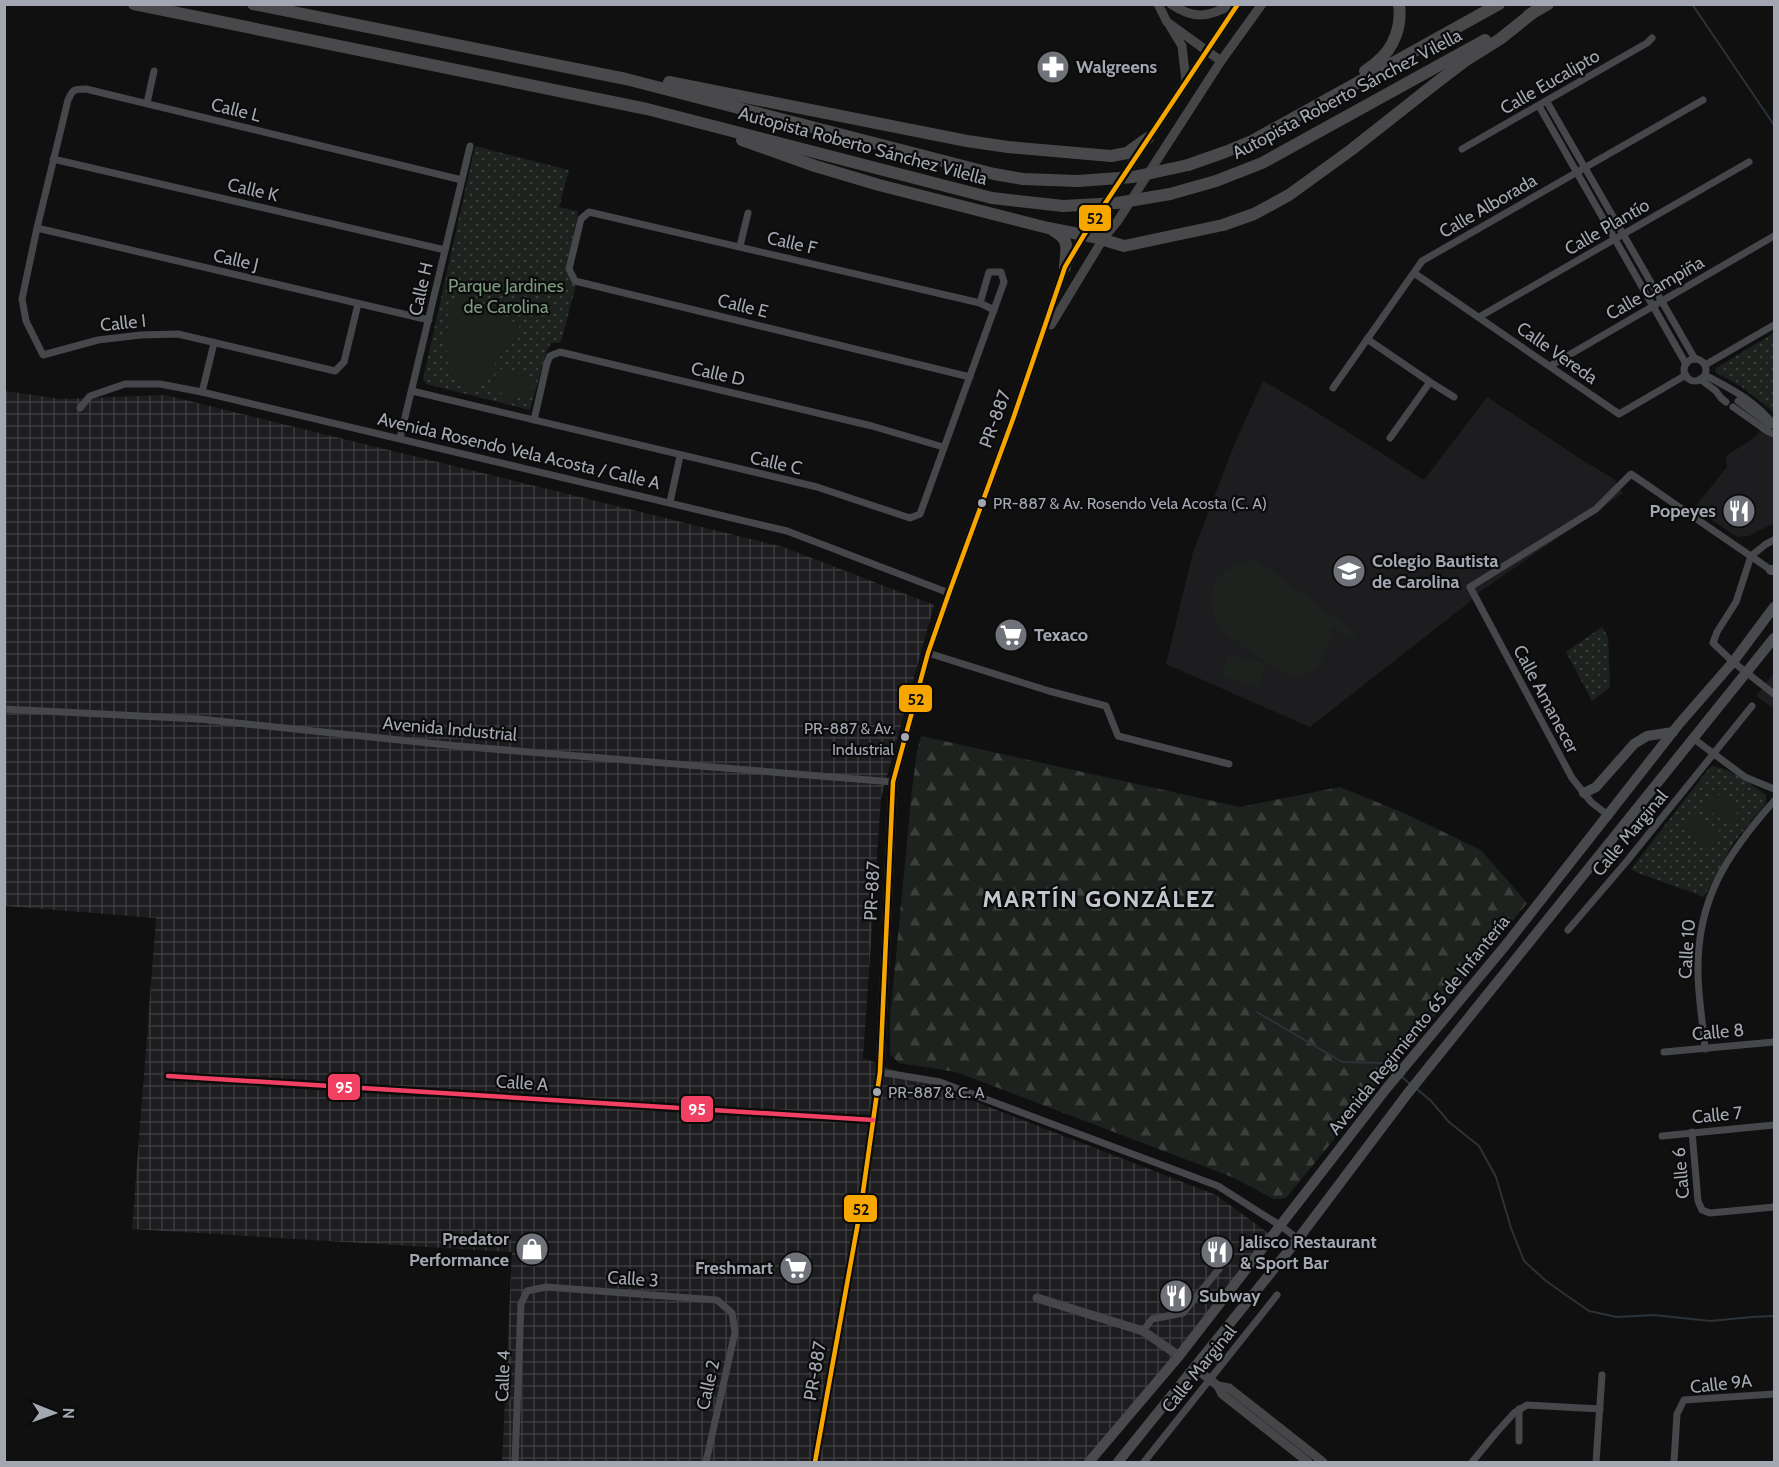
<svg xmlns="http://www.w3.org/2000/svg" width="1779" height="1467" font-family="Cabin,sans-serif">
<defs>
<pattern id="industrial-grid" width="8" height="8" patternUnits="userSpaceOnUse" patternTransform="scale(1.5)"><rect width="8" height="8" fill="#1d1d1f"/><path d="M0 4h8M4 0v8" fill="none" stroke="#3b3b3d"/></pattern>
<pattern id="green-dots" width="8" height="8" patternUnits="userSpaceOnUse" patternTransform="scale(1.5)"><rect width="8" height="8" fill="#1d221e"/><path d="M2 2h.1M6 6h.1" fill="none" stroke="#3b3f3c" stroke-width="1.8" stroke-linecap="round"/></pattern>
<pattern id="forest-firs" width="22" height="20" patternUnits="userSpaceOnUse" patternTransform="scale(1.5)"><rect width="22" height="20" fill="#1d221e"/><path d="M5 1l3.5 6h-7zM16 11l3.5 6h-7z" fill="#3b3f3c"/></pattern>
</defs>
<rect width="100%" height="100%" fill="#101011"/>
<!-- built -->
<g fill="#1d1d1f">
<path d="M1263,381l45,26 116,73 63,-83 92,61 35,21 9,14 -142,98 -9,9 -162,127 -144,-63 27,-112 42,-109z"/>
<path d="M1774,414v109l-25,13 -12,1 -43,-29 33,-41 -1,-11 29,-19z"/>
<path d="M1774,673v36l-18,-13z"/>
</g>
<!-- industrial -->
<path fill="url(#industrial-grid)" d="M5,391l56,8 104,-4 618,152 151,58 -53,193 -18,260 353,137 55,40 -182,227h-587l10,-210 -380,-23 24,-311 -151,-12z"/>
<!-- green -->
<g fill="url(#green-dots)">
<path d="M475,146l94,24 -10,37 19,4 -11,59 4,11 5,4 -15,57 -10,1 -4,7 -17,60 -104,-26 -3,-5z"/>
<path d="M1774,333v79l-32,-25 -27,-15 1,-4z"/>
<path d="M1602,627l6,10 2,50 -18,14 -26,-49z"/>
<path d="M1712,766c19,3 39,18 54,29v9l-32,38 -30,55 -66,-24 -7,-4 75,-97z"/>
</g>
<!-- forest -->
<path fill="url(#forest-firs)" d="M921,736l319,71 100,-20 66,27 75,36 46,53 -241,295 -12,1 -42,-22 -276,-105 -57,-9 -9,-9v-36l22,-228 5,-39z"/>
<!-- pitch -->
<g fill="#1d221e">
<path d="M458,291l61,34 1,7 -48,60c-5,-6 -12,-11 -17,-18 -17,-24 -6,-58 3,-83z"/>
<path d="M497,368l37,9 -5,22 -12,-2 -1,5 -15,-3 1,-6 -10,-2z"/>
<path d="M1249,561h9l98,72 -5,7 -18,-13c-4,23 -15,55 -46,46 -17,-4 -48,-30 -63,-41 -13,-15 -18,-41 -4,-57 8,-8 19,-12 29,-14z"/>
<path d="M1227,654l38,10 -5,23 -38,-10z"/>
<path d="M1713,790l26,20 -10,15 -27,-20z"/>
<path d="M1697,813l24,20 -11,14 -25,-20z"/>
</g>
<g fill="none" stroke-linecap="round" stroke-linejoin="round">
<!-- stream -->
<g stroke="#2c3338" stroke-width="2">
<path d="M1692,4l82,121"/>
<path d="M1257,1012l85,50 42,1 12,10"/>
<path d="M1401,1076l9,8"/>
<path d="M1417,1089l14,12 18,21 30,24 17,31 15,51 13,33 22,20 43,30 28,6 37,-2 56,6 42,-4 22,-1"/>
</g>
<!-- street -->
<g stroke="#46474b" stroke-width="7">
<path d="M1547,102l148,257"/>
<path d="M147,103l7,-32"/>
<path d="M1539,106l147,258"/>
<path d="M1462,149l185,-106 5,-5"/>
<path d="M53,159l392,91"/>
<path d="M37,228l392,92"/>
<path d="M740,246l8,-33"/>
<path d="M1414,273l205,141 67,-39"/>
<path d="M358,304l-14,58 -9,9 -157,-37 -37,1 -43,5 -55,15 -17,-34 -4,-22 15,-71 31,-128c5,-11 6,-11 18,-11l376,91"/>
<path d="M1479,317l270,-155"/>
<path d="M1367,339l63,43 24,15"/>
<circle cx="1695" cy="370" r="11"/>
<path d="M1705,365l69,-40"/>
<path d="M1550,366l224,-130"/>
<path d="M1705,375c28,15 49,25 69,50"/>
<path d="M970,377l-395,-96 -6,-12 12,-50 8,-7 391,91 14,7"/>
<path d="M1700,379l16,12 5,7 5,4"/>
<path d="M1333,388l89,-127 281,-161"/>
<path d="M412,391l405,96 93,31 10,-4 84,-232 -3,-10h-12l-9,31"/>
<path d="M202,392l12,-49"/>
<path d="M1738,401l32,24"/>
<path d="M1733,407l34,24 7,3"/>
<path d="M80,408l10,-12 35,-12h35l42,8 585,139 162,62"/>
<path d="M534,420l13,-57 3,-7 10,-4 312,74 71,21"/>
<path d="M400,438l70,-292"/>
<path d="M1390,438l40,-56"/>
<path d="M670,502l10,-46"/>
<path d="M1774,540l-8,4 -15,12 -15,46 -19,30 -4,11 20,19 41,32"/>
<path d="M928,653l121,38 57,15 12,30 111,28"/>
<path d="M4,709l195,10 258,27 436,36"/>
<path d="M1694,739l51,38 29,12"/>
<path d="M1609,816l-18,-14 -19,-24 -102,-191 126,-78 35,-35 140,96"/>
<path d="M1568,930l59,-69 125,-155"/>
<path d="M1705,1049c-2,-26 -7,-52 -7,-78 -1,-73 30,-118 76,-170"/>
<path d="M1664,1052l110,-10"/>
<path d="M880,1072l60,10 278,104 63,40 17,13"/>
<path d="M168,1076l705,44"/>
<path d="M1692,1132l6,69 4,9 8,3 64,-6"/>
<path d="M1662,1136l112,-11"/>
<path d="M1143,1331l9,-12 31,-6 36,-44"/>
<path d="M1519,1441v-32"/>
<path d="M515,1462l6,-158 6,-13 19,-4 171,13 15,13 3,19 -29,130"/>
<path d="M1144,1462l133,-167"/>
<path d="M1472,1462l24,-29 18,-20 13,-8 73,4"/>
<path d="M1596,1462l6,-87"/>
<path d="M1674,1462l3,-48 7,-14 90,-6"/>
</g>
<!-- secondary -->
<g stroke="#464648" stroke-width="9">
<path d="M1158,4l9,18 54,39"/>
<path d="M1171,4c23,16 38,13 62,0"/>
<path d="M1170,26l12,20 4,35"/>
<path d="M1051,325l52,-86 14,-17 104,-161 41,-57"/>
<path d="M1037,1298l106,33 36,25"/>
<path d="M1195,1368l23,18 4,8 86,68"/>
<path d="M1218,1386l11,2 94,74"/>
<path d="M815,1462l46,-256 19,-134 13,-290 35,-129 21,-60 64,-174 52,-152 19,-32 154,-231"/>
</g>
<!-- primary -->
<g stroke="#494a4d" stroke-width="10">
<path d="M1771,570h3"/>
<path d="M1584,793l12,-6 38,-43 13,-8 26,-4"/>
<path d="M1089,1462l90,-106 207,-267 119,-143 174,-222 54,-62 41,-55"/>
<path d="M1118,1462l180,-223 110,-146 366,-455"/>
</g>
<!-- highway -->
<g stroke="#49494b" stroke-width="12">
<path d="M134,4l513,105 345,89 71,8"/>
<path d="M253,4l373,75 368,95 29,5 55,2"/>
<path d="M1529,15l19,-11"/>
<path d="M1365,71c4,-3 8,-5 12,-9 17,-14 25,-36 22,-58"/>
<path d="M669,82l298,59 41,6 103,9 16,-3 21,-15"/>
<path d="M742,140l73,26 64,19 169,43 46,9 30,9 99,-21 31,-11 35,-19 62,-45 85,-67 29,-22 35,-22 35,-28"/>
<path d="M1188,165l37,-13 27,-11 247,-137"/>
<path d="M1170,194l46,-13 46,-18 223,-123"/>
<path d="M1054,231c17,9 12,19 11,36"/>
</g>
<!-- highway-bridge -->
<g stroke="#49494b" stroke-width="12">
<path d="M1078,181l55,-4 55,-12"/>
<path d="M1063,206l54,-3 53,-9"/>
</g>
<!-- bus-1 casing -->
<g stroke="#0b0b0c" stroke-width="9">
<path id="bus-1" d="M815,1462l46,-256 19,-134 13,-290 35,-129 21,-60 64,-174 52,-152 19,-32 154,-231"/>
</g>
<!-- bus-2 casing -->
<g stroke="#0b0b0c" stroke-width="9">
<path id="bus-2" d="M168,1076l705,44"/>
</g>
<!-- bus-1 -->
<use href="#bus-1" stroke="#f7a600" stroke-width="4.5"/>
<!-- bus-2 -->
<use href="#bus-2" stroke="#f24062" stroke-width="4.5"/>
</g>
<!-- icons -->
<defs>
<g id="pharmacy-disc" transform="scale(1.725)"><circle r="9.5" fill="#707279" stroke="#0b0b0c"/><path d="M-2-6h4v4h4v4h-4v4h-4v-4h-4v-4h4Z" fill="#fff"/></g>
<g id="restaurant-disc" transform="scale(1.725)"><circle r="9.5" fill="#707279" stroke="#0b0b0c"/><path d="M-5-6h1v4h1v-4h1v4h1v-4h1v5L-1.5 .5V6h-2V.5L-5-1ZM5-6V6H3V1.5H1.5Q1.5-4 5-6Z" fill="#fff"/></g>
<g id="university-disc" transform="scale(1.725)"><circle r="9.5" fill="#707279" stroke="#0b0b0c"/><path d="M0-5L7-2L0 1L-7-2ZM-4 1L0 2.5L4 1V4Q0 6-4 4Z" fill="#fff"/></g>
<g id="supermarket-disc" transform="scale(1.725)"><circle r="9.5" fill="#707279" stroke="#0b0b0c"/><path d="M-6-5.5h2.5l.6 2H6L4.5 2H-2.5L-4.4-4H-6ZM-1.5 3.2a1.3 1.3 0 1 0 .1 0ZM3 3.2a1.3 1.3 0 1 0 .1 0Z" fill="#fff"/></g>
<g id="shop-disc" transform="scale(1.725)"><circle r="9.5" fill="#707279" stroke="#0b0b0c"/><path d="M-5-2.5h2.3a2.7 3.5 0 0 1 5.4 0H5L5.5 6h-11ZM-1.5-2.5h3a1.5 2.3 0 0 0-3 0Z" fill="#fff"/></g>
</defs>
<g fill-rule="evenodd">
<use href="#pharmacy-disc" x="1053" y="67"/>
<use href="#restaurant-disc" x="1739" y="511"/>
<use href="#university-disc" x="1349" y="571"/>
<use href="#supermarket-disc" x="1011" y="635"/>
<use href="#shop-disc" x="532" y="1249"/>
<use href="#restaurant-disc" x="1217" y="1252"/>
<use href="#supermarket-disc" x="796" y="1268"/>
<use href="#restaurant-disc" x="1176" y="1296"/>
</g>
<!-- markers -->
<g fill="#a3a7b1" stroke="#0b0b0c" stroke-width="2">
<circle cx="982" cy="503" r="5"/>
<circle cx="905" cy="737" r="5"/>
<circle cx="877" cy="1092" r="5"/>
</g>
<g text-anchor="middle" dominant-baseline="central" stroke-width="4.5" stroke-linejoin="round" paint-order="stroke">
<!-- bus labels -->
<g font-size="16" fill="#a3a7b1" stroke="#0b0b0c" text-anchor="start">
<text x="993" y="503">PR-887 &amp; Av. Rosendo Vela Acosta (C. A)</text>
<text x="894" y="728" text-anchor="end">PR-887 &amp; Av.<tspan x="894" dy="21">Industrial</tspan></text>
<text x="888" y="1092">PR-887 &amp; C. A</text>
</g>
<!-- poi labels -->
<g font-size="18" font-weight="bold" fill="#a3a7b1" stroke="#0b0b0c" text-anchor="start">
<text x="1076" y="67">Walgreens</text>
<text x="1716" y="511" text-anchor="end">Popeyes</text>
<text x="1372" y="561">Colegio Bautista<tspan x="1372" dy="21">de Carolina</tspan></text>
<text x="1034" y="635">Texaco</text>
<text x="509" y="1239" text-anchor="end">Predator<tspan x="509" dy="21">Performance</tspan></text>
<text x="1240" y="1242">Jalisco Restaurant<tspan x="1240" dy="21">&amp; Sport Bar</tspan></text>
<text x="773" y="1268" text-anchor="end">Freshmart</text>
<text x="1199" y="1296">Subway</text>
</g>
<!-- street labels -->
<g font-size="18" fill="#a3a7b1" stroke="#0b0b0c">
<text transform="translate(1550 82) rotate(-30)">Calle Eucalipto</text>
<text transform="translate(1347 94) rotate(-28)">Autopista Roberto Sánchez Vilella</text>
<text transform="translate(236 110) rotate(14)">Calle L</text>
<text transform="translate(863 146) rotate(15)">Autopista Roberto Sánchez Vilella</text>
<text transform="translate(253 190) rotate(13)">Calle K</text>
<text transform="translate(1488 206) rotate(-30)">Calle Alborada</text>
<text transform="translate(1607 227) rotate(-30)">Calle Plantío</text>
<text transform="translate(792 243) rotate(13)">Calle F</text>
<text transform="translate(236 260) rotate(13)">Calle J</text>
<text transform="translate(1655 288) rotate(-30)">Calle Campiña</text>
<text transform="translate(421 289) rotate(-77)">Calle H</text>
<text transform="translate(743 306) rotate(14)">Calle E</text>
<text transform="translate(123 323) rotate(-6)">Calle I</text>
<text transform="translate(1557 353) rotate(35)">Calle Vereda</text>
<text transform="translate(718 374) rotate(13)">Calle D</text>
<text transform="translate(995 419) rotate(-70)">PR-887</text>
<text transform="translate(519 451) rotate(13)">Avenida Rosendo Vela Acosta / Calle A</text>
<text transform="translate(776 463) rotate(13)">Calle C</text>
<text transform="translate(1546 699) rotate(62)">Calle Amanecer</text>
<text transform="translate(450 729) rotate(5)">Avenida Industrial</text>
<text transform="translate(1630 833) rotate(-50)">Calle Marginal</text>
<text transform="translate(872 891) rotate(-87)">PR-887</text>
<text transform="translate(1687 949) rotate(-86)">Calle 10</text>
<text transform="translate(1419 1025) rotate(-51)">Avenida Regimiento 65 de Infantería</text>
<text transform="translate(1718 1032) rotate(-5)">Calle 8</text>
<text transform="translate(522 1083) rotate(4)">Calle A</text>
<text transform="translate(1717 1115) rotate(-5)">Calle 7</text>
<text transform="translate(1681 1173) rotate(-95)">Calle 6</text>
<text transform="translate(633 1279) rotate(4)">Calle 3</text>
<text transform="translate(1199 1369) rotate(-51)">Calle Marginal</text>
<text transform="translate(815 1371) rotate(-80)">PR-887</text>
<text transform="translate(503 1376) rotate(-88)">Calle 4</text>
<text transform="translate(1721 1384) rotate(-6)">Calle 9A</text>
<text transform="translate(708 1385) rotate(-77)">Calle 2</text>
</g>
<!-- park labels -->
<g font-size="18" fill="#7b9a7d" stroke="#0b0b0c">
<text x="506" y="286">Parque Jardines<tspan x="506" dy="21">de Carolina</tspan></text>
</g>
<!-- district labels -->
<g font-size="24" font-weight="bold" letter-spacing="1.5" fill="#c3c6cd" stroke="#0b0b0c">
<text x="1099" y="898">MARTÍN GONZÁLEZ</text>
</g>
</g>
<g stroke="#0b0b0c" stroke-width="2">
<rect x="1078" y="204" width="34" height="28" rx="6" fill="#f7a600"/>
<rect x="898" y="684" width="35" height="29" rx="6" fill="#f7a600"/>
<rect x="327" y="1073" width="34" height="28" rx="6" fill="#f24062"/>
<rect x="680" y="1095" width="34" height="28" rx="6" fill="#f24062"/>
<rect x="843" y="1194" width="35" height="29" rx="6" fill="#f7a600"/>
</g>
<g font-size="16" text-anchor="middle" font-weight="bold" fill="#fff">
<text x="344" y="1093">95</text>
<text x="697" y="1115">95</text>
</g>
<g font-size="16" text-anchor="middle" font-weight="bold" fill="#111">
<text x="1095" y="224">52</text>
<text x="916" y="705">52</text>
<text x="861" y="1215">52</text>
</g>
<!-- border -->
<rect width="1779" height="1467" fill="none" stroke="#a3a7b1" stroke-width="12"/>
<!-- north arrow -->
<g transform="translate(54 1413) rotate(91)" stroke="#0b0b0c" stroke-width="4.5" paint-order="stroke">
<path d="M0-4.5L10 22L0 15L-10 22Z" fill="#a3a7b1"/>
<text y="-9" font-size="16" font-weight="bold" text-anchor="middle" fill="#a3a7b1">N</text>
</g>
</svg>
